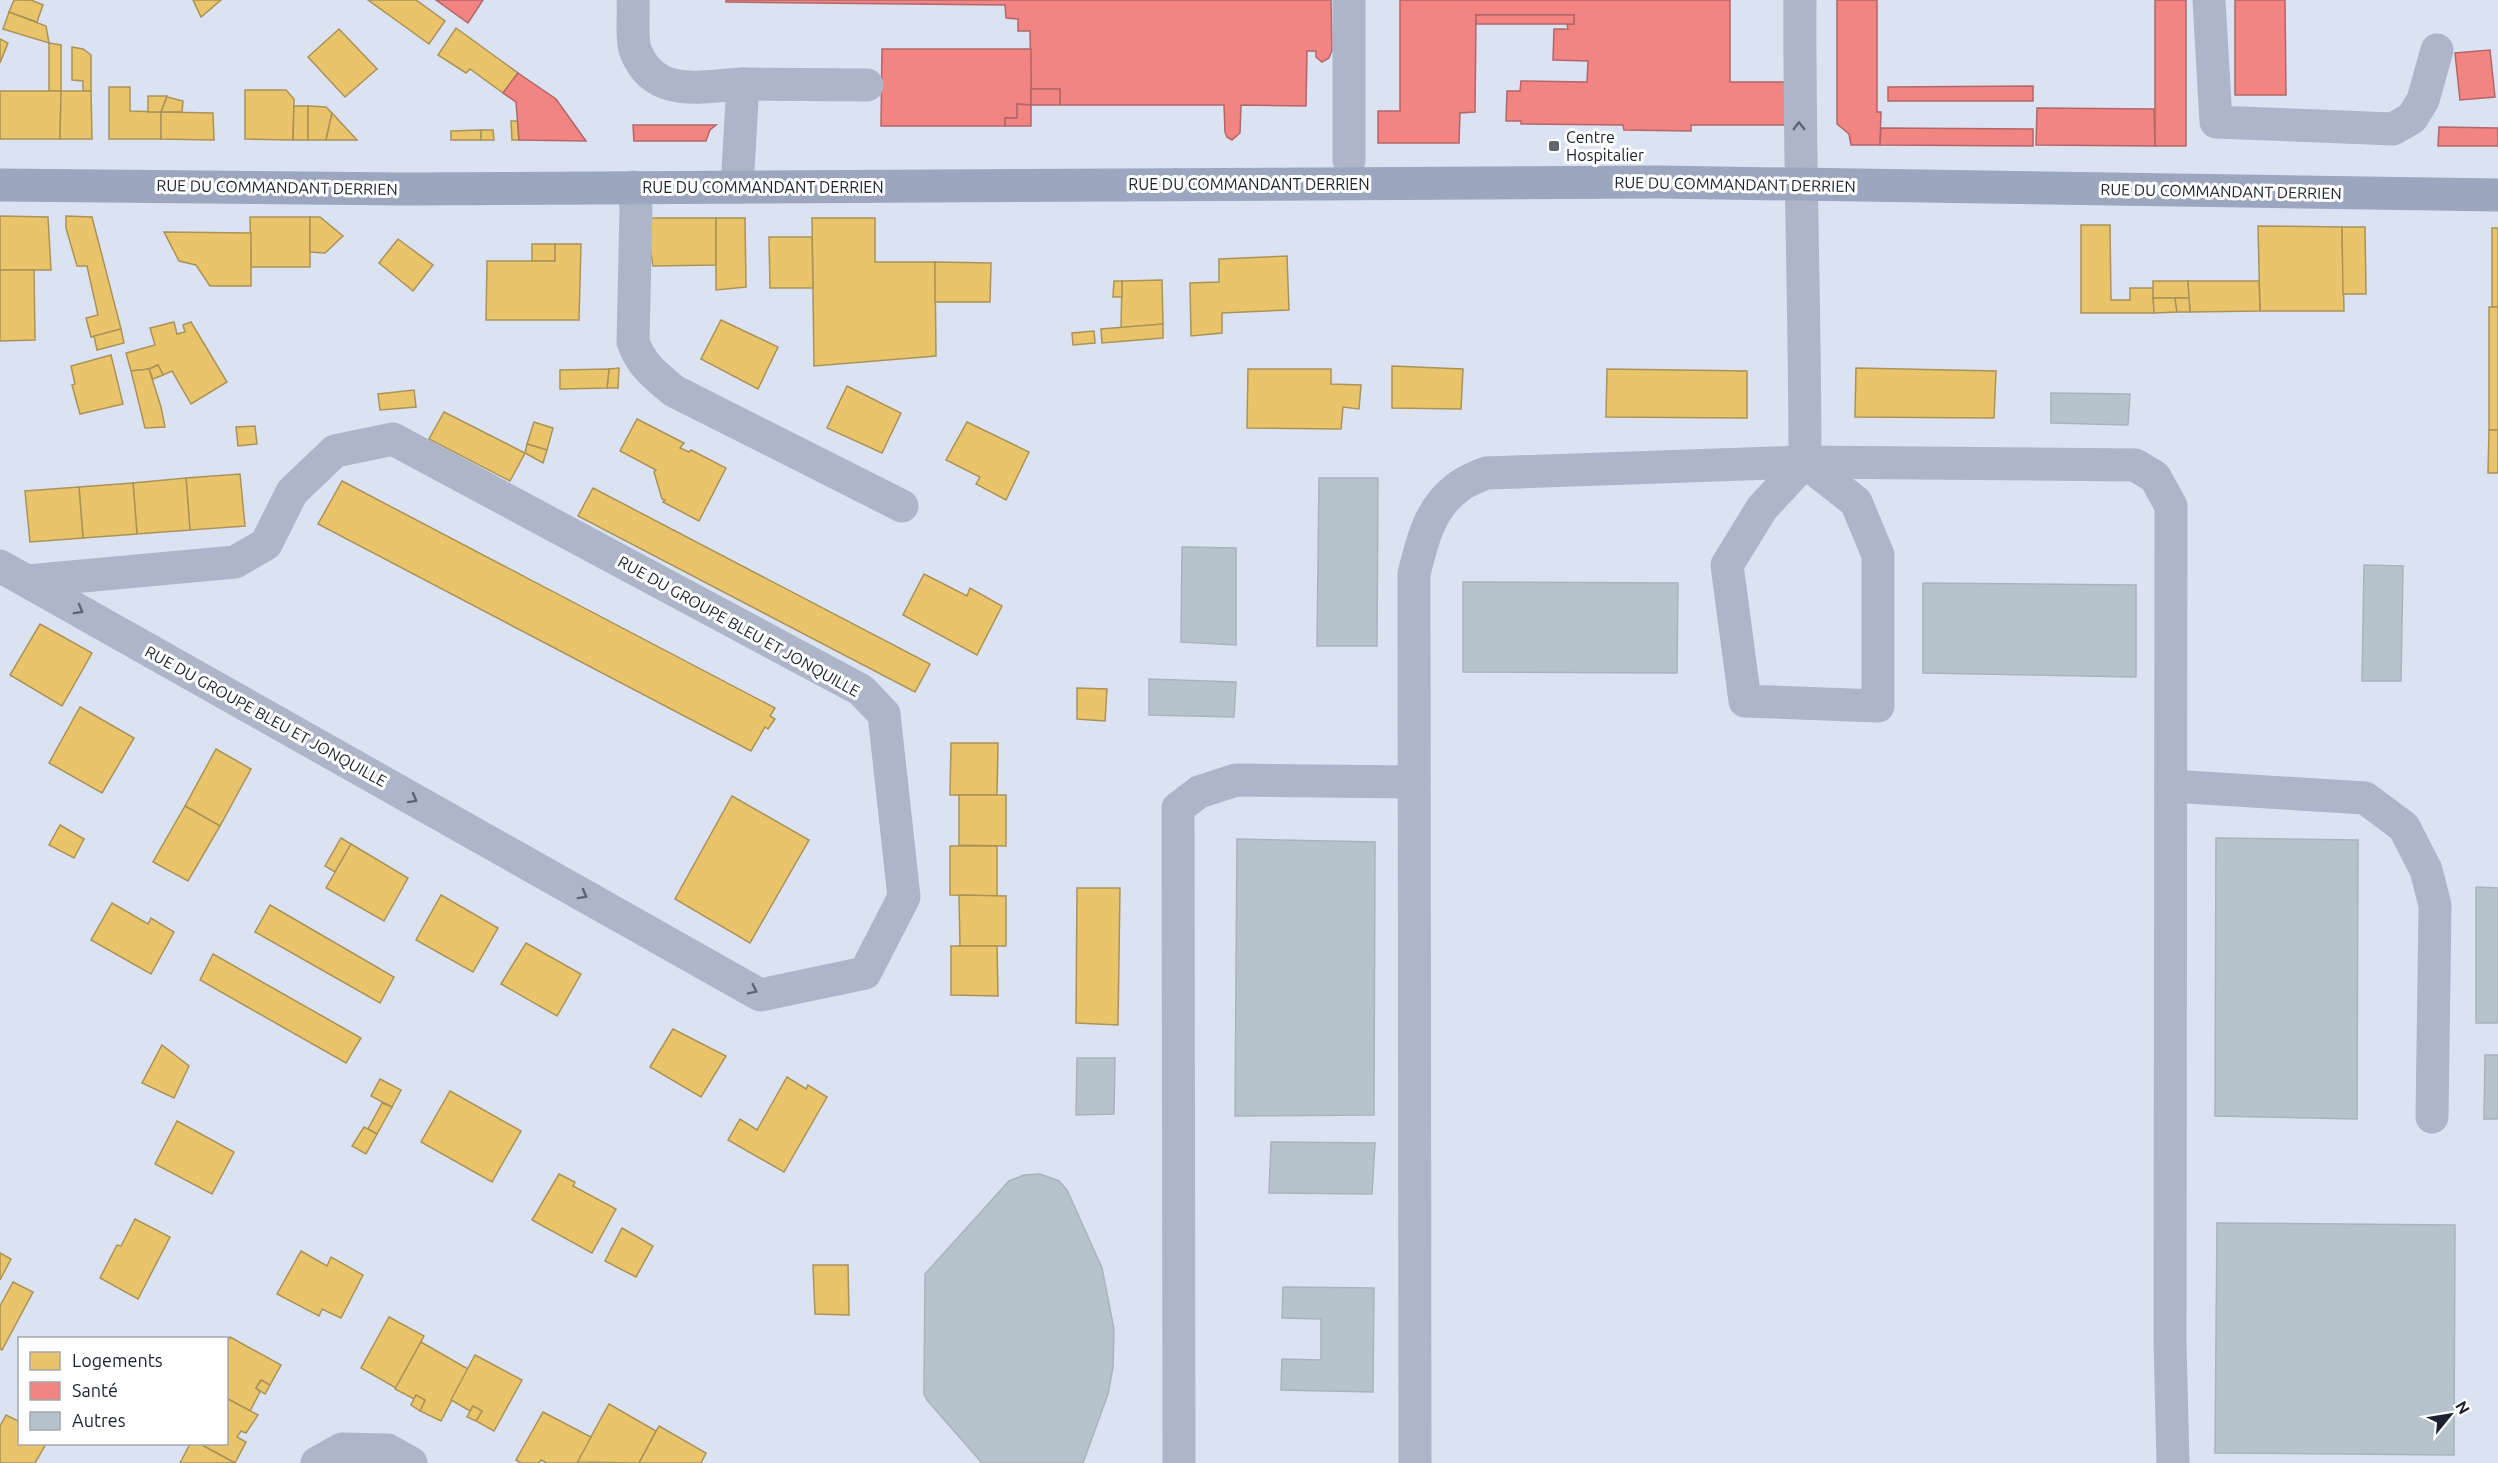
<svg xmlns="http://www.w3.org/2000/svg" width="2498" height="1463" font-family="Ubuntu,sans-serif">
<rect width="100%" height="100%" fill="#dbe2f2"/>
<!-- homes -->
<g fill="#e9c46a" stroke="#ab9358" stroke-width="1.5">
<path d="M14,0h17l12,5 -6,17 -28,-10z"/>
<path d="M193,0h28l-20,17z"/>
<path d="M368,0h48l29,21 -16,23z"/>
<path d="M9,12l37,14 3,17 -46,-14z"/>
<path d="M456,28l62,45 -15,20 -33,-24 -4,4 -28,-18z"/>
<path d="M339,29l38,40 -32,28 -37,-40z"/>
<path d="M0,39l8,4 -8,20z"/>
<path d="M49,43l12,2v46h-12z"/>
<path d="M72,47l11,2 8,6v36h-8v-10l-11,-1z"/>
<path d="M109,87h21v24l31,1v27h-52z"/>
<path d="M245,90h41l8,9 -1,41 -48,-1z"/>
<path d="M0,91h61l-1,48h-60z"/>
<path d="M61,91h30l1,48h-32z"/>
<path d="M148,96h19l-6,16h-13z"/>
<path d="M167,97l16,4 -1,11h-21z"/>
<path d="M294,106h14v34h-15z"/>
<path d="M308,106l18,1 6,6 -6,27h-18z"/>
<path d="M161,112l52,1 1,27 -53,-1z"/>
<path d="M332,113l25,27h-31z"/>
<path d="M511,121h7l1,19h-7z"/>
<path d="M481,130v10h-30v-9z"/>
<path d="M481,130h12l1,10h-13z"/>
<path d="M0,216l48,1 3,53h-51z"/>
<path d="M66,216l26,1 29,112 -30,8 -5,-19 12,-3 -11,-49h-10l-11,-38z"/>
<path d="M250,217h60v50h-59z"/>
<path d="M310,217h10l23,19 -18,17 -15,-1z"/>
<path d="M650,218h66v47l-63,1 -3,-18z"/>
<path d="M716,218h29l1,69 -30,3z"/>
<path d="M812,218h63v44h60l1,94 -122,10z"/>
<path d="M2081,225h29l1,75h19v-12h23l1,25h-73z"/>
<path d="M2258,226l84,1 2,84h-84z"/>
<path d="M2342,227h23l1,67h-23z"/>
<rect x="2492" y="228" width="6" height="79"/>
<path d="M164,232l87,1v53h-41l-14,-21 -17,-4z"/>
<path d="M769,237h43l1,51h-43z"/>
<path d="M398,239l35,26 -20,26 -34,-28z"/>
<rect x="532" y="244" width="23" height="17"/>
<path d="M555,244h26l-2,76h-93l1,-59h68z"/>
<path d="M1287,256l2,54 -67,3v20l-31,3 -1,-53 29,-1v-23z"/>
<path d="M935,262l56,1 -1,39h-55z"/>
<path d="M0,270h34l1,70 -35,1z"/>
<path d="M1162,280l1,44 -42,4 1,-47z"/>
<path d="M1114,281h8v16h-9z"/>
<path d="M2153,281h35l1,17h-36z"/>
<path d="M2188,281h71l1,30 -70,1z"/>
<path d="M2153,298h22l2,14 -23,1z"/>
<path d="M2175,298h14l1,14h-13z"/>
<rect x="2489" y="307" width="9" height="123"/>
<path d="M721,320l57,27 -20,42 -57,-30z"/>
<path d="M174,322l3,12 8,-2 -2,-7 8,-3 36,60 -36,22 -19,-33 -9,4 -5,-10 -9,4 -18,2 -5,-18 29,-8 -5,-17z"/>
<path d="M1163,324v14l-61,5 -1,-14z"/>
<path d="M121,329l3,14 -27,7 -3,-14z"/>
<path d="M1094,331l1,12 -22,2 -1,-12z"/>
<path d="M111,355l12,49 -43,10 -8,-29 3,-1 -4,-18z"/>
<path d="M158,365l5,10 -10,4 -4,-10z"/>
<path d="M1392,366l71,3 -2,40 -69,-1z"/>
<path d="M619,368l-1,20h-11l2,-19z"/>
<path d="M1856,368l140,3 -2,47 -139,-1z"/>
<path d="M149,369l12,38 4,20 -20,1 -14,-57z"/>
<path d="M609,369l-2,19 -47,1v-19z"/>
<path d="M1248,369h83v15l30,1 -2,24 -16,-2 -2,22 -94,-1z"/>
<path d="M1607,369l140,2v47l-141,-1z"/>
<path d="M847,386l54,27 -19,40 -55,-25z"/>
<path d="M414,390l2,17 -36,3 -2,-16z"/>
<path d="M444,412l81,41 -15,28 -81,-42z"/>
<path d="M637,419l47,24 -4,5 9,4 2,-2 35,18 -27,53 -36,-19 2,-2 -3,-1 -8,-27 2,-2 -36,-19z"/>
<path d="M534,422l19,6 -6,22 -20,-6z"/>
<path d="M967,422l62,30 -23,48 -30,-16 4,-7 -34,-17z"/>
<path d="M255,426l2,18 -19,2 -2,-19z"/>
<path d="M2489,430h9v43h-10z"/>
<path d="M527,444l20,6 -4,13 -18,-10z"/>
<path d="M240,474l5,52 -55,4 -4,-52z"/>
<path d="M186,478l4,52 -53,4 -4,-51z"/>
<path d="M342,481l433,227 -5,8 5,3 -7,10 -3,-2 -14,24 -433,-227z"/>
<path d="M133,483l4,51 -54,4 -4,-51z"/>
<path d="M79,487l4,51 -53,4 -5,-51z"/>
<path d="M593,488l337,176 -15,28 -337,-176z"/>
<path d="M924,574l43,22 3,-8 32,18 -25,49 -74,-40z"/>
<path d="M40,624l52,29 -30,53 -52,-31z"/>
<path d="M1077,688l30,1 -2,32 -28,-2z"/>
<path d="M80,707l54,31 -32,55 -53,-30z"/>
<path d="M951,743h47l-1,52h-47z"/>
<path d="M216,749l35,20 -31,57 -35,-20z"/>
<path d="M959,795h47v51l-47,-1z"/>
<path d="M732,796l77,44 -59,103 -75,-44z"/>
<path d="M185,806l35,20 -32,55 -35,-19z"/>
<path d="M60,825l24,14 -10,19 -25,-13z"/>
<path d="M341,838l10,6 -16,28 -10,-6z"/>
<path d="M351,844l57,34 -24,43 -58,-33z"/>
<path d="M950,846h47v50l-47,-1z"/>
<path d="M1077,888h43l-2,137 -42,-2z"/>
<path d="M441,895l57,33 -25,44 -57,-32z"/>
<path d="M959,895l47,1v50h-46z"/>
<path d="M112,903l36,21 3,-6 23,14 -23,42 -60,-34z"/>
<path d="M270,905l124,72 -14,26 -125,-71z"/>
<path d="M526,943l55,31 -24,42 -56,-32z"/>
<path d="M951,946h46l1,50 -47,-1z"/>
<path d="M213,954l148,84 -15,25 -146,-83z"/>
<path d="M673,1029l53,27 -25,41 -51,-30z"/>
<path d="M162,1045l27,21 -15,32 -32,-15z"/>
<path d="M787,1077l19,12 2,-4 19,12 -43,75 -56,-32 12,-21 17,11z"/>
<path d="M380,1079l21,11 -9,17 -21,-11z"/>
<path d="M450,1091l71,40 -29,51 -71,-40z"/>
<path d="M382,1103l10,4 -15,27 -9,-5z"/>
<path d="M177,1121l57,31 -22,42 -57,-30z"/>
<path d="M364,1127l13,7 -11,20 -14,-8z"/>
<path d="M559,1174l16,8 -2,4 43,23 -24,44 -60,-33z"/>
<path d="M135,1219l35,18 -32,62 -38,-21 17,-33 4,1z"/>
<path d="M622,1228l31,18 -17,31 -31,-16z"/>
<path d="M301,1251l26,15 4,-9 32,18 -22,43 -19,-9 -3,7 -42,-22z"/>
<path d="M0,1253l11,6 -11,21z"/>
<path d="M813,1265h35l1,50 -34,-1z"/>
<path d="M13,1282l20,10 -31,58 -2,-1v-43z"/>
<path d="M389,1317l35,19 -28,52 -35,-20z"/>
<path d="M230,1337l51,28 -11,20 -9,-5 -5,8 4,4 -10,19 -24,-13v-54z"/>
<path d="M421,1342l47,27 -27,52 -21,-10 5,-11 -9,-5 -2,4 -19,-10z"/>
<path d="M475,1355l47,25 -28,51 -18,-10 6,-10 -9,-5 -3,5 -19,-11z"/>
<path d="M261,1380l9,5 -5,9 -9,-6z"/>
<path d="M416,1395l9,5 -5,11 -9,-6z"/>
<path d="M226,1398l32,17 -12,18 -5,-2 -4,6 9,5 -11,21 -35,-19h26z"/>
<path d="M609,1404l47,27 -17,32 -62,-1z"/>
<path d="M473,1406l9,5 -6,10 -9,-4z"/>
<path d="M543,1412l48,25 -14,26h-30l-6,-3 -2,3h-18l-5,-3z"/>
<path d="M6,1415l14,7v22h26l-11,19h-35v-37z"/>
<path d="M659,1426l47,27 -5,10h-62z"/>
<path d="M190,1444h10l35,19h-55z"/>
</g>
<!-- health -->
<g fill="#f28482" stroke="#b26669" stroke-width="1.5">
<path d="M436,0h47l-15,23z"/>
<path d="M726,0h605l1,50 -3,8 -7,4 -6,-5v-6h-9l-1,55 -65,-1 -1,28 -8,7 -5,-3 -2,-5 -1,-27h-164v-16h-29l-1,-58h-12v-12l-12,-1 -1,-13 -279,-3z"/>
<path d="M1400,0h330v82h64l-1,43h-102v6l-67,-1 -1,-5 -102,-1v-3h-15l1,-30h13l1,-10 66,1 1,-21 -35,-1 1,-31h14l-1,-5h7v-9h-98l-1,97 -15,1 -1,30h-81v-32h22z"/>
<path d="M1837,0h40v112h4l-1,33h-29l-2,-11 -12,-10z"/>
<rect x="2155" y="0" width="31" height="146"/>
<path d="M2235,0h50l1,95h-51z"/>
<rect x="1476" y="15" width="98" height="9"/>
<path d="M882,49h149v56l-14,-1v14h-12v8h-124z"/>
<path d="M2490,50l5,47 -35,3 -5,-47z"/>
<path d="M518,73l38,26 30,42 -67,-1 -3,-38 -13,-9z"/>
<path d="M2033,86v15h-145v-14z"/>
<rect x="1031" y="89" width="29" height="16"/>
<path d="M1017,104l14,1v21h-26v-8h12z"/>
<path d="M2037,108l117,1 1,37 -119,-1z"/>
<path d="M633,125h83l-6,5 -4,11h-72z"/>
<path d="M2439,127l59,1v18h-60z"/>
<path d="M1881,128l152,1v17l-153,-1z"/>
</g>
<!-- building -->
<g fill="#b7c3cc" stroke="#a8b4bc" stroke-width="1.5">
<path d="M2051,393l79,1 -2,31 -77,-2z"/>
<path d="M1319,478h59l-1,168h-60z"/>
<path d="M1182,547l54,1v97l-55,-3z"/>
<path d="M2364,565l39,1 -2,115h-39z"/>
<path d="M1463,582l215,1 -1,90 -214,-1z"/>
<path d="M1923,583l213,2v92l-213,-4z"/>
<path d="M1149,679l87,3 -2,35 -85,-2z"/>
<path d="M2216,838l142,2 -1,279 -142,-3z"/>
<path d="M1237,839l138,3 -1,273 -139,1z"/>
<path d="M2476,887l22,1v135h-22z"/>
<path d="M2485,1055h13v64h-14z"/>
<path d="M1077,1058h38l-1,56 -38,1z"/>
<path d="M1271,1142l104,1 -3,51 -103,-1z"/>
<path d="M1040,1174l19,7 8,9 35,78 12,61 -1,38 -5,27 -25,69h-101l-55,-63 -3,-6 1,-120 84,-93 15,-6z"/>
<path d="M2217,1223l238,2 -1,230 -239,-2z"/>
<path d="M1283,1287l91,1 -1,104 -92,-2 1,-31 39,1v-41l-39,-1z"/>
</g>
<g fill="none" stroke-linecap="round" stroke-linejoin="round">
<!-- minor -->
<g stroke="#adb5c8" stroke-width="33">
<path d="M633,0c1,13 -2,41 3,52 19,47 65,34 107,32l-6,103"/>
<path d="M1349,0v160"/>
<path d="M1800,0c-1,154 5,308 5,462l51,40 22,53v151l-133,-5 -18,-136 35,-57 43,-46"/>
<path d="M2209,0l7,122 177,7 19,-11 11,-18 14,-50"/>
<path d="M743,84l124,1"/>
<path d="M633,187l3,21 -3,134c8,23 23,34 41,49l228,115"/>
<path d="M0,566l760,429 105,-22 39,-76 -20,-183 -23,-24 -468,-251 -58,12 -43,41 -26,52 -31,18 -207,19"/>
<path d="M2171,786l194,12 39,29 22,43 9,35 -3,212"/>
<path d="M317,1463l25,-14 46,1 23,13"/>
<path d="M1179,1463l-1,-655 21,-16 37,-12 177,2"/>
<path d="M1415,1463l-1,-889c8,-32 15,-65 43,-86 8,-7 19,-11 29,-15l319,-11 330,3 20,12 16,29 -1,836 3,121"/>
</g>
<!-- major -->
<path stroke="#9ca6bf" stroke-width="33" d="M0,185l403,4 1255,-7 840,13"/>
</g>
<!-- one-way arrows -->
<defs><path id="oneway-chevron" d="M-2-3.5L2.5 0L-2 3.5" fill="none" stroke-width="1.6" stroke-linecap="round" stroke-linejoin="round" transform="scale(1.5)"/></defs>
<g stroke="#5d6473">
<use href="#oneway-chevron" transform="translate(1799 126) rotate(-90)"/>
<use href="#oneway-chevron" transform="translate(79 610) rotate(29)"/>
<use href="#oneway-chevron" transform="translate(413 799) rotate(29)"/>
<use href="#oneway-chevron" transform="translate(583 895) rotate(29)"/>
<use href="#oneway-chevron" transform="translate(753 990) rotate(26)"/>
</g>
<!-- markers -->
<rect fill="#5e6573" stroke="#fff" stroke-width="2" x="1548" y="140" width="12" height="12" rx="3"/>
<g text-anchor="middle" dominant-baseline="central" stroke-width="6" stroke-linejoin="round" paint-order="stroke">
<!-- poi labels -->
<g font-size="16" fill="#1b212e" stroke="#fff" text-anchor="start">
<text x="1566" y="137">Centre<tspan x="1566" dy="18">Hospitalier</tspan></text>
</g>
<!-- street labels -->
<g font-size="16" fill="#1b212e" stroke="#fff">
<text x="1249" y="184">RUE DU COMMANDANT DERRIEN</text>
<text transform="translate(1735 184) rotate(1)">RUE DU COMMANDANT DERRIEN</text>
<text transform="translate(277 187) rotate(1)">RUE DU COMMANDANT DERRIEN</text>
<text x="763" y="187">RUE DU COMMANDANT DERRIEN</text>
<text transform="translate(2221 191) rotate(1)">RUE DU COMMANDANT DERRIEN</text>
<text transform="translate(739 626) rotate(29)">RUE DU GROUPE BLEU ET JONQUILLE</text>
<text transform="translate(266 716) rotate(29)">RUE DU GROUPE BLEU ET JONQUILLE</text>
</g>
</g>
<!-- legend -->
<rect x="18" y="1337" width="210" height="108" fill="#ffffff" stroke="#a4a6ab" stroke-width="1.5"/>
<rect x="30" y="1352" width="30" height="18" fill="#e9c46a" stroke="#a4a6ab" stroke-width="1.5"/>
<text x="72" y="1367" font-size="18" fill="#1b212e">Logements</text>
<rect x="30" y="1382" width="30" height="18" fill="#f28482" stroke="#a4a6ab" stroke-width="1.5"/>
<text x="72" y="1397" font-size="18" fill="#1b212e">Santé</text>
<rect x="30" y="1412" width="30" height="18" fill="#b7c3cc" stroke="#a4a6ab" stroke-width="1.5"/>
<text x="72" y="1427" font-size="18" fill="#1b212e">Autres</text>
<!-- north arrow -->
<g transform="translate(2450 1415) rotate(60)" stroke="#ffffff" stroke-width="4.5" paint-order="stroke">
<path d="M0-4.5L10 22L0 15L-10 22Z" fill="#1b212e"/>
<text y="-9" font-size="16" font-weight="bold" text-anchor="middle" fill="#1b212e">N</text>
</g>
</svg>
